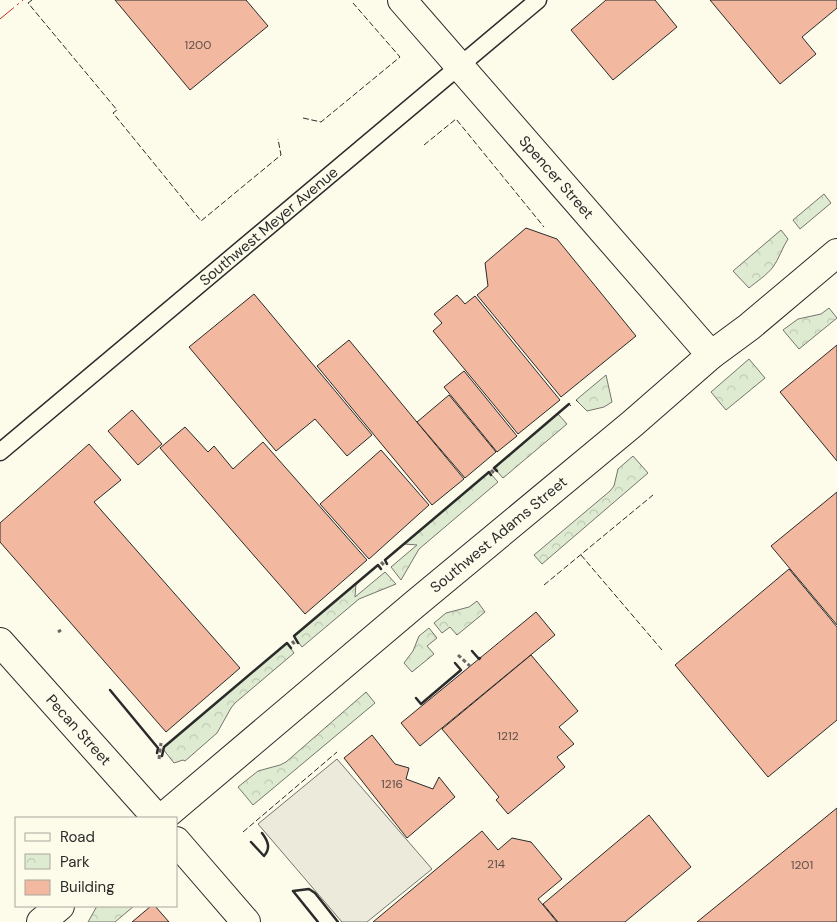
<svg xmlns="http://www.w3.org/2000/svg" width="837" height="922" font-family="'DM Sans',sans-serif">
<defs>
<pattern id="park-crowns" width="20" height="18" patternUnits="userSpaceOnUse" patternTransform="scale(1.25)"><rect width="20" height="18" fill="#deebd1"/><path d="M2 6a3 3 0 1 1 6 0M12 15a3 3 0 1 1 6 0" fill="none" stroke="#bfcab4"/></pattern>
</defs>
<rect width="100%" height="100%" fill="#fdfbea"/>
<!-- park -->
<g fill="url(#park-crowns)" stroke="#74746e">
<path d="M824,194l7,9 -31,26 -7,-9z"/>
<path d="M781,230l7,9c-6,9 -9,20 -15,28 -6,8 -17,15 -24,21l-16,-17z"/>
<path d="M829,308l8,10 -38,31 -16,-19 15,-11 23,-5z"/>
<path d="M749,359l16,19 -39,32 -15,-18z"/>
<path d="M606,375l6,27 -8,5 -17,4 -11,-11z"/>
<path d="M558,414l9,10 -64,54 -9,-10z"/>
<path d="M633,456l15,17 -106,91 -8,-9 76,-64 4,-5 4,-17z"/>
<path d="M489,472l9,10 -79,67 -18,31 -10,-13 26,-22 -13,-1z"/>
<path d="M385,572l11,12 -37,15 -57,48 -8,-11 62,-53 -1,14z"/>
<path d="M477,601l8,11 -28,23 -7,-8 -8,6 -8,-10 12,-10 23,-6z"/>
<path d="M429,628l8,10 -10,8 7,8 -22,18 -8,-9 9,-12 6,-15z"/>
<path d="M287,643l7,10 -59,50 -4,5 -14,25 -32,28 -2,-1 -9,3 -11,-14 1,-2z"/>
<path d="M366,692l9,11 -122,102 -15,-18 20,-16 22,-6 6,-3z"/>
<path d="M97,906h37l-19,16h-27z"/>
</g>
<!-- parking -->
<path fill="#eceadb" stroke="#74746e" d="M337,759l95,110 -65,53h-25l-84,-98z"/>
<!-- building -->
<g fill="#f2b8a0" stroke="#2b2b2b">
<path d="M115,0h131l22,26 -78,64z"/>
<path d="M606,0h49l22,27 -64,53 -42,-50z"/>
<path d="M710,0h127v8l-35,29 14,17 -36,30z"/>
<path d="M526,228l31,11 79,97 -75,61 -84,-102 11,-9 -3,-23z"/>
<path d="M254,294l118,141 -25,21 -32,-37 -39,32 -87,-104z"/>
<path d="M457,295l8,9 10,-8 85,104 -42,34 -85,-103 9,-8 -8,-9z"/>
<path d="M349,340l115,139 -32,26 -115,-139z"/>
<path d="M837,345v116l-57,-69z"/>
<path d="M464,371l53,65 -20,16 -53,-65z"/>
<path d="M449,395l47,57 -31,26 -48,-56z"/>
<path d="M132,410l30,34 -24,21 -30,-34z"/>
<path d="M185,427l23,25 6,-6 19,23 30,-27 104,118 -62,54 -145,-166z"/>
<path d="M89,444l32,36 -27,22 146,166 -74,64 -166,-190v-19z"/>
<path d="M381,450l48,55 -60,54 -49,-55z"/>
<path d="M837,492v133l-66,-79z"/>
<path d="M789,569l48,58v93l-69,57 -93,-112z"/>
<path d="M536,612l19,23 -135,111 -19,-23z"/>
<path d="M531,655l47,56 -19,16 15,17 -17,13 8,10 -57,47 -12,-14 3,-3 -57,-68z"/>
<path d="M372,735l23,29 14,4 -3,11 27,10 6,-12 16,20 -48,41 -63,-80z"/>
<path d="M837,808v114h-140z"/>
<path d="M649,815l42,52 -66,55h-67l-15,-18z"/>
<path d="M482,831l16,19 14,-12 19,4 31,37 -24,20 19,23h-184z"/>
<path d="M151,906h4l14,16h-37z"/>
</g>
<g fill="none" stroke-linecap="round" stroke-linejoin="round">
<!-- lane casing -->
<g stroke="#2b2b2b" stroke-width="19">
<g id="lane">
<path id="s1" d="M0,452l538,-452"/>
</g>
</g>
<!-- street casing -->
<g stroke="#2b2b2b" stroke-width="30">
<g id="street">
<path id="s2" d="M402,0l309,355"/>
<path id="s3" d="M0,642l157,176"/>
<path d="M176,841l70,81"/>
</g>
</g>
<!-- secondary casing -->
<g stroke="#2b2b2b" stroke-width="30">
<g id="secondary">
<path id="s4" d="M162,818l253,-214 217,-180 79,-69 38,-28 88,-74"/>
<path d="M41,922l19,-16"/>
</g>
</g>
<!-- path -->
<g stroke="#6a6964" stroke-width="3" stroke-dasharray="4 2.5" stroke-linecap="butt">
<path d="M491,470l3,3"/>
<path d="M381,562l4,4"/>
<path d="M58,632l3,-2"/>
<path d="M292,641l4,5"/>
<path d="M458,655l12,11"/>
<path d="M159,759l2,-16"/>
</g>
<!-- lane -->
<use href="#lane" stroke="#fdfbea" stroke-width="16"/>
<!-- street -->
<use href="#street" stroke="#fdfbea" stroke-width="28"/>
<!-- secondary -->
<use href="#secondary" stroke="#fdfbea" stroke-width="28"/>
<!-- fence -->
<g stroke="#2b2b2b" stroke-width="1" stroke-dasharray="6 2.5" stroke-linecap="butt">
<path d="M32,0l-4,3 89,107 -4,3 88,108 80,-66 -3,-16"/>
<path d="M303,118l18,4 79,-65 -47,-54"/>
<path d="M424,145l32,-26 88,108"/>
<path d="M576,400l2,2"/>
<path d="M569,404l2,2"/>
<path d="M489,472l2,3"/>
<path d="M581,555l81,95"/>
<path d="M385,560l2,4"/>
<path d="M378,565l3,4"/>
<path d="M544,585l109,-90"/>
<path d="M294,636l4,7"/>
<path d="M287,643l4,5"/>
<path d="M157,753l1,-5"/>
<path d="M162,756l2,-9"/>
<path d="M243,832l94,-80"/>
</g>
<!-- wall -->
<g stroke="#2b2b2b" stroke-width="2.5">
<path d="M497,471l-3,-3 75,-64"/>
<path d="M387,564l-2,-4 104,-88 2,3"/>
<path d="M298,643l-4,-7 84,-71 3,4"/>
<path d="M472,651l7,8 1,-1"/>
<path d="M110,690l48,58 -1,5"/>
<path d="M416,698l5,6 40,-34 -6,-7"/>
<path d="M162,756l2,-9 123,-104 4,5"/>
<path d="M251,842l13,14c7,-8 4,-15 -2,-23"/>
<path d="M318,922l-25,-31 16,-2 6,4 23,29"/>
</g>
<!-- power -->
<path stroke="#c62828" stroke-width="1" stroke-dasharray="18 4 2.5 4" stroke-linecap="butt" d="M0,19l23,-19"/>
</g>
<g text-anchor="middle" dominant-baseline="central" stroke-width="4" stroke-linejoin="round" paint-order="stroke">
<!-- number labels -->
<g font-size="12" fill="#5d4e48">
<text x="198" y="45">1200</text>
<text x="508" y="736">1212</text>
<text x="392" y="784">1216</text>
<text x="496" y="864">214</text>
<text x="802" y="865">1201</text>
</g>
<!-- street labels -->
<g font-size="15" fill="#2b2b2b" stroke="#fdfbea">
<text stroke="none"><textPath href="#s2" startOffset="235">Spencer Street</textPath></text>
<text stroke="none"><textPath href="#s1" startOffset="351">Southwest Meyer Avenue</textPath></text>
<text stroke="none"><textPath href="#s4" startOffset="440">Southwest Adams Street</textPath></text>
<text stroke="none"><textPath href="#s3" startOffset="118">Pecan Street</textPath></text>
</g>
</g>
<!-- legend -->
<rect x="15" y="817" width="162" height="90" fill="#fdfbea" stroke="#a9a89e"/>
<rect x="25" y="833" width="25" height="8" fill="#fdfbea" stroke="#a9a89e"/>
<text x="60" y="842" font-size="15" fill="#2b2b2b">Road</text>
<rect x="25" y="854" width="25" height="15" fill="url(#park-crowns)" stroke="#a9a89e"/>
<text x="60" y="867" font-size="15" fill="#2b2b2b">Park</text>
<rect x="25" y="880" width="25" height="15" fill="#f2b8a0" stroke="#a9a89e"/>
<text x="60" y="892" font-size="15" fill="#2b2b2b">Building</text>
</svg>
